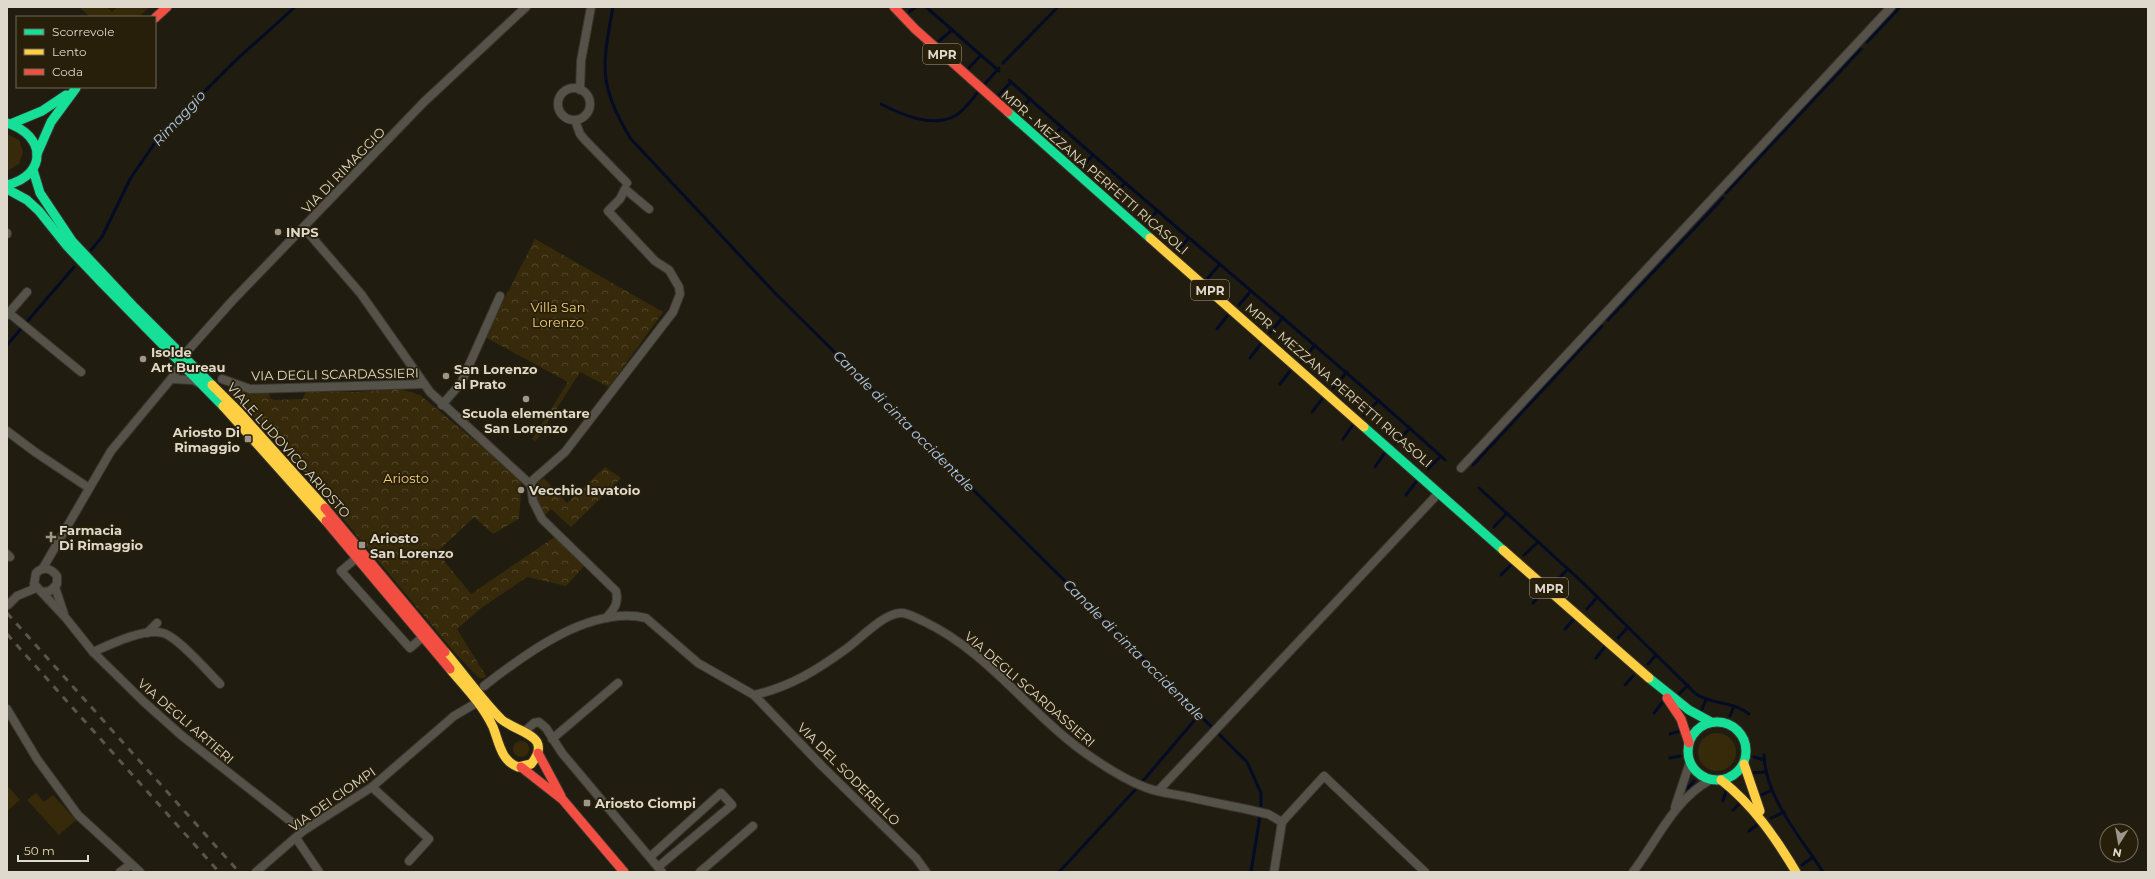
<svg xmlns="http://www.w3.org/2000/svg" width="2155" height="879" font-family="Montserrat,sans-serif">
<defs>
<pattern id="park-crowns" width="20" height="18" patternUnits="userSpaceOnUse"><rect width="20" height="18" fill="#362a0a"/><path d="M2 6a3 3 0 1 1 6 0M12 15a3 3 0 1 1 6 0" fill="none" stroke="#53482c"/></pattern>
</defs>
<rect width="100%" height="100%" fill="#211c10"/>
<!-- green -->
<g fill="#362a0a">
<path d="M79,7h28l5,5 5,-5h32l-10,10h-49z"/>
<path d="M7,134l12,6 4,12 -4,12 -12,7z"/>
<circle cx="1717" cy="752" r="19"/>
<circle cx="521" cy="749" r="8"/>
<path d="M7,785l13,15 -13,11z"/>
<path d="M36,793l8,9 9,-7 23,25 -17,15 -32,-35z"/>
</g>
<!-- park -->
<g fill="url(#park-crowns)">
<path d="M535,239l128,73 -54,75 -29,-15 -44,69 -4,-2 36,-57 -83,-45z"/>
<path d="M231,386l38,6 1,6 4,2 28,-1 5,-8 48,1 45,-3 20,6 102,85 -3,39 -26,15 -19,-17 -37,35 34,42 85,-58 29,29 -19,21 -39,-9 -47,32 -23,20 29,47 -2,2h-5l-24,-25 -161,-193 -25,-28 -42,-41z"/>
<path d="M605,467l16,11 -50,49 -20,-18 -8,8 -7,-8 -2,-23 10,-8 23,25z"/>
</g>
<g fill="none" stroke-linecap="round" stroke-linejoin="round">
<!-- stream -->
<g stroke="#030b25" stroke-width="3">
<path d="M613,7c-11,60 -15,77 18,132l144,154 472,469 14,31v14"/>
<path d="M926,7l73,64"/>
<path d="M909,12l7,-5"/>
<path d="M939,41l13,-11"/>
<path d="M1867,42l33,-35"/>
<path d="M1003,63l55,-56"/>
<path d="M969,68l12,-13"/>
<path d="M1009,80c142,130 293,250 436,380"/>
<path d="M982,87l17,-19"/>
<path d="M999,95l12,-13"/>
<path d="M881,104c21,11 51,24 74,12 9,-5 18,-18 24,-25"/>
<path d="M1019,112l11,-13"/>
<path d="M1050,140l12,-13"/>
<path d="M1082,167l11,-12"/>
<path d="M1726,193l135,-144"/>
<path d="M1114,195l11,-12"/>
<path d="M1147,223l10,-12"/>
<path d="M91,250l11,-13 28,-58 29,-42 76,-76 60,-54"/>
<path d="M1177,251l12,-13"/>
<path d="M1208,278l12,-14"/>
<path d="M1239,305l12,-14"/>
<path d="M1608,320l115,-122"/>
<path d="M1217,329l10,-13"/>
<path d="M1270,333l13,-16"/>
<path d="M7,345l67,-78"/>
<path d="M1250,358l10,-13"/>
<path d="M1302,361l13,-16"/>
<path d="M1280,384l10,-13"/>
<path d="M1333,388l14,-16"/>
<path d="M1312,412l10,-13"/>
<path d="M1364,415l15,-15"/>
<path d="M1343,439l9,-13"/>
<path d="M1396,443l14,-15"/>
<path d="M1473,465l129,-139"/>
<path d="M1375,467l9,-13"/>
<path d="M1428,469l13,-13"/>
<path d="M1479,488l102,93 115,113c16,11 37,7 53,20"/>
<path d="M1406,495l10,-13"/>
<path d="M1494,527l13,-14"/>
<path d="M1524,555l14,-13"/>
<path d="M1501,575l9,-9"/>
<path d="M1555,582l13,-13"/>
<path d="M1533,603l8,-10"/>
<path d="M1587,609l10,-12"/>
<path d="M1565,629l8,-9"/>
<path d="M1618,638l10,-11"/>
<path d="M1596,658l8,-10"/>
<path d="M1648,664l8,-9"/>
<path d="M1625,685l8,-9"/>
<path d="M1679,694l9,-9"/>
<path d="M1701,711l5,-11"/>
<path d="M1654,713l8,-10"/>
<path d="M1730,716l4,-10"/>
<path d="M1670,734l10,-3"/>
<path d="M1764,755c1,42 37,83 59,117"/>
<path d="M1754,757l10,3"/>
<path d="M1670,758l10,-2"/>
<path d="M1751,773l15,-1"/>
<path d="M1142,782l57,-67"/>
<path d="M1688,788l6,-7"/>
<path d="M1759,796l13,-6"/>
<path d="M1723,801l3,-10"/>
<path d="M1733,810l7,-7"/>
<path d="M1771,818l13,-6"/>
<path d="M1749,831l8,-6"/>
<path d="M1802,865l11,-8"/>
<path d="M1059,872l77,-83"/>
<path d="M1251,872l9,-56"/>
</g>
<!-- street casing -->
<g stroke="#39352d" stroke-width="10">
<g id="street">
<circle cx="574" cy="104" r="16"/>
<path d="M580,90l1,-29 10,-54"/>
<path d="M575,120l5,14 5,6 42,43"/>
<path d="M304,228l57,66 69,98 101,93 2,16 9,18 74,72c3,13 -2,18 -10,27"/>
<path d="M7,234v-1"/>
<path d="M9,313l72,59"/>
<path d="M7,315l20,-23"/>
<path d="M183,356l50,-56 191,-198 102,-95"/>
<path d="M182,363l-11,16 22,1 6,3"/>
<path d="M222,379l28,10 174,-5"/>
<path d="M442,405l19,-22 39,-87"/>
<path d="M7,431l28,21 54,36"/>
<path d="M1461,468l430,-461"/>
<path d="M531,485l2,-5 32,-28 108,-140 7,-18 -1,-7 -10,-17 -14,-9 -47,-50 12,-12 5,-10 24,20"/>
<path d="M7,554l3,3"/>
<path d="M361,557l-2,-1 -18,15 69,77 14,-12"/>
<path d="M43,568l68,-117 60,-72"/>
<path d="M55,587l9,27"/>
<path d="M43,592l7,-1 7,-7v-8c-6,-8 -14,-10 -21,-3l-2,11 31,33 28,35 50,49 38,34 122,96"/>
<path d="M8,605l9,-9 19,-8"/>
<path d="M147,633l10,-10"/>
<path d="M93,652c18,-8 51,-24 70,-19 15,4 45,39 57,51"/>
<path d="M484,686c41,-32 106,-81 162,-68l52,45 56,32c36,-8 63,-25 92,-46 14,-10 37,-35 54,-36 7,-1 16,5 23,8 68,32 109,97 171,138 16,11 34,22 53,29 13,5 28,6 41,9 27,6 54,11 80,17l14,8"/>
<path d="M754,695l68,71 94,92 10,14"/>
<path d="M7,709l30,50 41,56 62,57"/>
<path d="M524,732l10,-9 5,-1 7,6 16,25 100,119"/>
<path d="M552,739l66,-56"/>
<path d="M372,787l57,52 -20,22"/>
<path d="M1158,791l276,-293"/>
<path d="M1675,807l15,-45"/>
<path d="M1282,822l42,-46 101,96"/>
<path d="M296,838l23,34"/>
<path d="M650,857l71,-64 11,12 -74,62"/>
<path d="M120,872l11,-8"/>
<path d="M256,872l47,-41 69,-44 82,-71 24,-14"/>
<path d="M700,872l53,-46"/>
<path d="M1274,872l8,-50"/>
<path d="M1633,872c25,-33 40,-71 77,-92"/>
</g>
</g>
<!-- fast casing -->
<g stroke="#39352d" stroke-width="11">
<g id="fast">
<path d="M1008,112l142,126"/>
<path d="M7,123c39,12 41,52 0,62"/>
<path d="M13,123l29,-12 24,-16"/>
<path d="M37,154l14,-32 25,-34"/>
<path d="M33,170l7,23 32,48 63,67 77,77"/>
<path d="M7,189l20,11 12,11 28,35 34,36 122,124"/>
<path d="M1364,427l139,123"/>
<path d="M1649,678l40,32 22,12"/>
<circle cx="1717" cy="751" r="29"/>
</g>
</g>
<!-- slow casing -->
<g stroke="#39352d" stroke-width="11">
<g id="slow">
<path d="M1150,238l214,189"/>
<path d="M212,385l28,28 85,95"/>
<path d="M223,406l103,115"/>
<path d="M1503,550l146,128"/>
<path d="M445,652c19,22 36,47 56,67 10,9 30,13 36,23 4,8 -1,16 -6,22l-13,3c-17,-6 -19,-25 -25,-40 -10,-22 -28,-40 -43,-58"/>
<path d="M1744,764l16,47"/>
<path d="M1721,780c32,25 54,57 75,92"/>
</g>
</g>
<!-- jam casing -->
<g stroke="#39352d" stroke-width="11">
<g id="jam">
<path d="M894,7l21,22 93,83"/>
<path d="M155,18l12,-11"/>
<path d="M325,508l120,144"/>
<path d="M326,521l124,148"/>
<path d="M1667,698l14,21 8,24"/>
<path d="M538,753l23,43"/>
<path d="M521,767l42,33 61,72"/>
</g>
</g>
<!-- street -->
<use href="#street" stroke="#555249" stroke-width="8"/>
<!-- fast -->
<use href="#fast" stroke="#16e098" stroke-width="9"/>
<!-- slow -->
<use href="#slow" stroke="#ffcf43" stroke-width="9"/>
<!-- jam -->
<use href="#jam" stroke="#f24e42" stroke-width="9"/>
<!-- rail -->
<g stroke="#58554d" stroke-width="3" stroke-dasharray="7 7" stroke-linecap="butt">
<path d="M7,613l232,259"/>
<path d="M7,634l212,238"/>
</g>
</g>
<!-- markers -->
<g fill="#9c978a" stroke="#271f0a" stroke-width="1.5">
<circle cx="278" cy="232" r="4"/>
<circle cx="143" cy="359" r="4"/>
<circle cx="446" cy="376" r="4"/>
<circle cx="526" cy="399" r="4"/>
<rect x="244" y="435" width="8" height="8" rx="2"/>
<circle cx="521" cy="490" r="4"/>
<path d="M49 531h4v4h4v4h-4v4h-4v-4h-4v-4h4z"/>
<rect x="358" y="541" width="8" height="8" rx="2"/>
<rect x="583" y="799" width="8" height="8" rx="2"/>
</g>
<g text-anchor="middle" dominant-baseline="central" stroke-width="3.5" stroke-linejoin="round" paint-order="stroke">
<!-- shield labels -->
<g fill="#271f0a" stroke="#a7a192" stroke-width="1">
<rect x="923" y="44" width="38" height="20" rx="3"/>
<rect x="1191" y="280" width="38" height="20" rx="3"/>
<rect x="1530" y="578" width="38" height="20" rx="3"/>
</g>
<g font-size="12" font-weight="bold" fill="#ded9cc">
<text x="942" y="54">MPR</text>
<text x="1210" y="290">MPR</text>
<text x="1549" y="588">MPR</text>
</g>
<!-- street labels -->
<g font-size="13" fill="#ded9cc" stroke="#271f0a">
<text transform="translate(343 170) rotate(-46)">VIA DI RIMAGGIO</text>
<text transform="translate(1095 172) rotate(41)">MPR - MEZZANA PERFETTI RICASOLI</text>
<text transform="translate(335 374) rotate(-1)">VIA DEGLI SCARDASSIERI</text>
<text transform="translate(1339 385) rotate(41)">MPR - MEZZANA PERFETTI RICASOLI</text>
<text transform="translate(289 450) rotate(48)">VIALE LUDOVICO ARIOSTO</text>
<text transform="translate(1030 689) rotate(41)">VIA DEGLI SCARDASSIERI</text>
<text transform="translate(186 721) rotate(41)">VIA DEGLI ARTIERI</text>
<text transform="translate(849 774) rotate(45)">VIA DEL SODERELLO</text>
<text transform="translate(332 799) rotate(-35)">VIA DEI CIOMPI</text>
</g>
<!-- poi labels -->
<g font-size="13" font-weight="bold" fill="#ded9cc" stroke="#271f0a" text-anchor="start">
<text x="286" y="232">INPS</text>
<text x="151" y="352">Isolde<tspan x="151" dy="15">Art Bureau</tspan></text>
<text x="454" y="369">San Lorenzo<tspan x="454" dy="15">al Prato</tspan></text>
<text x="526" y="413" text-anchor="middle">Scuola elementare<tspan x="526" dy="15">San Lorenzo</tspan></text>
<text x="240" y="432" text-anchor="end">Ariosto Di<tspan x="240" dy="15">Rimaggio</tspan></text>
<text x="529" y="490">Vecchio lavatoio</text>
<text x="59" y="530">Farmacia<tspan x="59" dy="15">Di Rimaggio</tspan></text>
<text x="370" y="538">Ariosto<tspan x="370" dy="15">San Lorenzo</tspan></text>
<text x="595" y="803">Ariosto Ciompi</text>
</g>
<!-- park labels -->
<g font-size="13" fill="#f5d279" stroke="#271f0a">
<text x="558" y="307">Villa San<tspan x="558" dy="15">Lorenzo</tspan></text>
<text x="406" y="478">Ariosto</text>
</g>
<!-- water labels -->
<g font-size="14" font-style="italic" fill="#aacaf4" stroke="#271f0a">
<text transform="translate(179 118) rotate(-47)">Rimaggio</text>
<text transform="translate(904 421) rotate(45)">Canale di cinta occidentale</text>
<text transform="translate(1134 650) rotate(45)">Canale di cinta occidentale</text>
</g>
</g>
<!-- border -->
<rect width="2155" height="879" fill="none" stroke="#ded9cc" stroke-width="16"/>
<!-- legend -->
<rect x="16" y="16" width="140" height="72" fill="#271f0a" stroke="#706958"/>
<rect x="24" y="29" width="20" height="6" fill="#16e098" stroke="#706958"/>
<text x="52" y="36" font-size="12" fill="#ded9cc">Scorrevole</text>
<rect x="24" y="49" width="20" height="6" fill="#ffcf43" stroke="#706958"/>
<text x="52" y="56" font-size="12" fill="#ded9cc">Lento</text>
<rect x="24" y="69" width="20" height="6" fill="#f24e42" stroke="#706958"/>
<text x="52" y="76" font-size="12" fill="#ded9cc">Coda</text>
<!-- north arrow -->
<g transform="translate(2119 843) rotate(191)"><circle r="19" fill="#271f0a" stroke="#706958"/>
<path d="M0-3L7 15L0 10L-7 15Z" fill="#9c978a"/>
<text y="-6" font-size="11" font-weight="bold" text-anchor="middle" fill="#ded9cc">N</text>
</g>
<!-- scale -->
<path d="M18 855v6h70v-6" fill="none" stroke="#ded9cc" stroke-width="2"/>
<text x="24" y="855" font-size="12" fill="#ded9cc" stroke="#271f0a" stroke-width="3" paint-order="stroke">50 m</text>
</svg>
